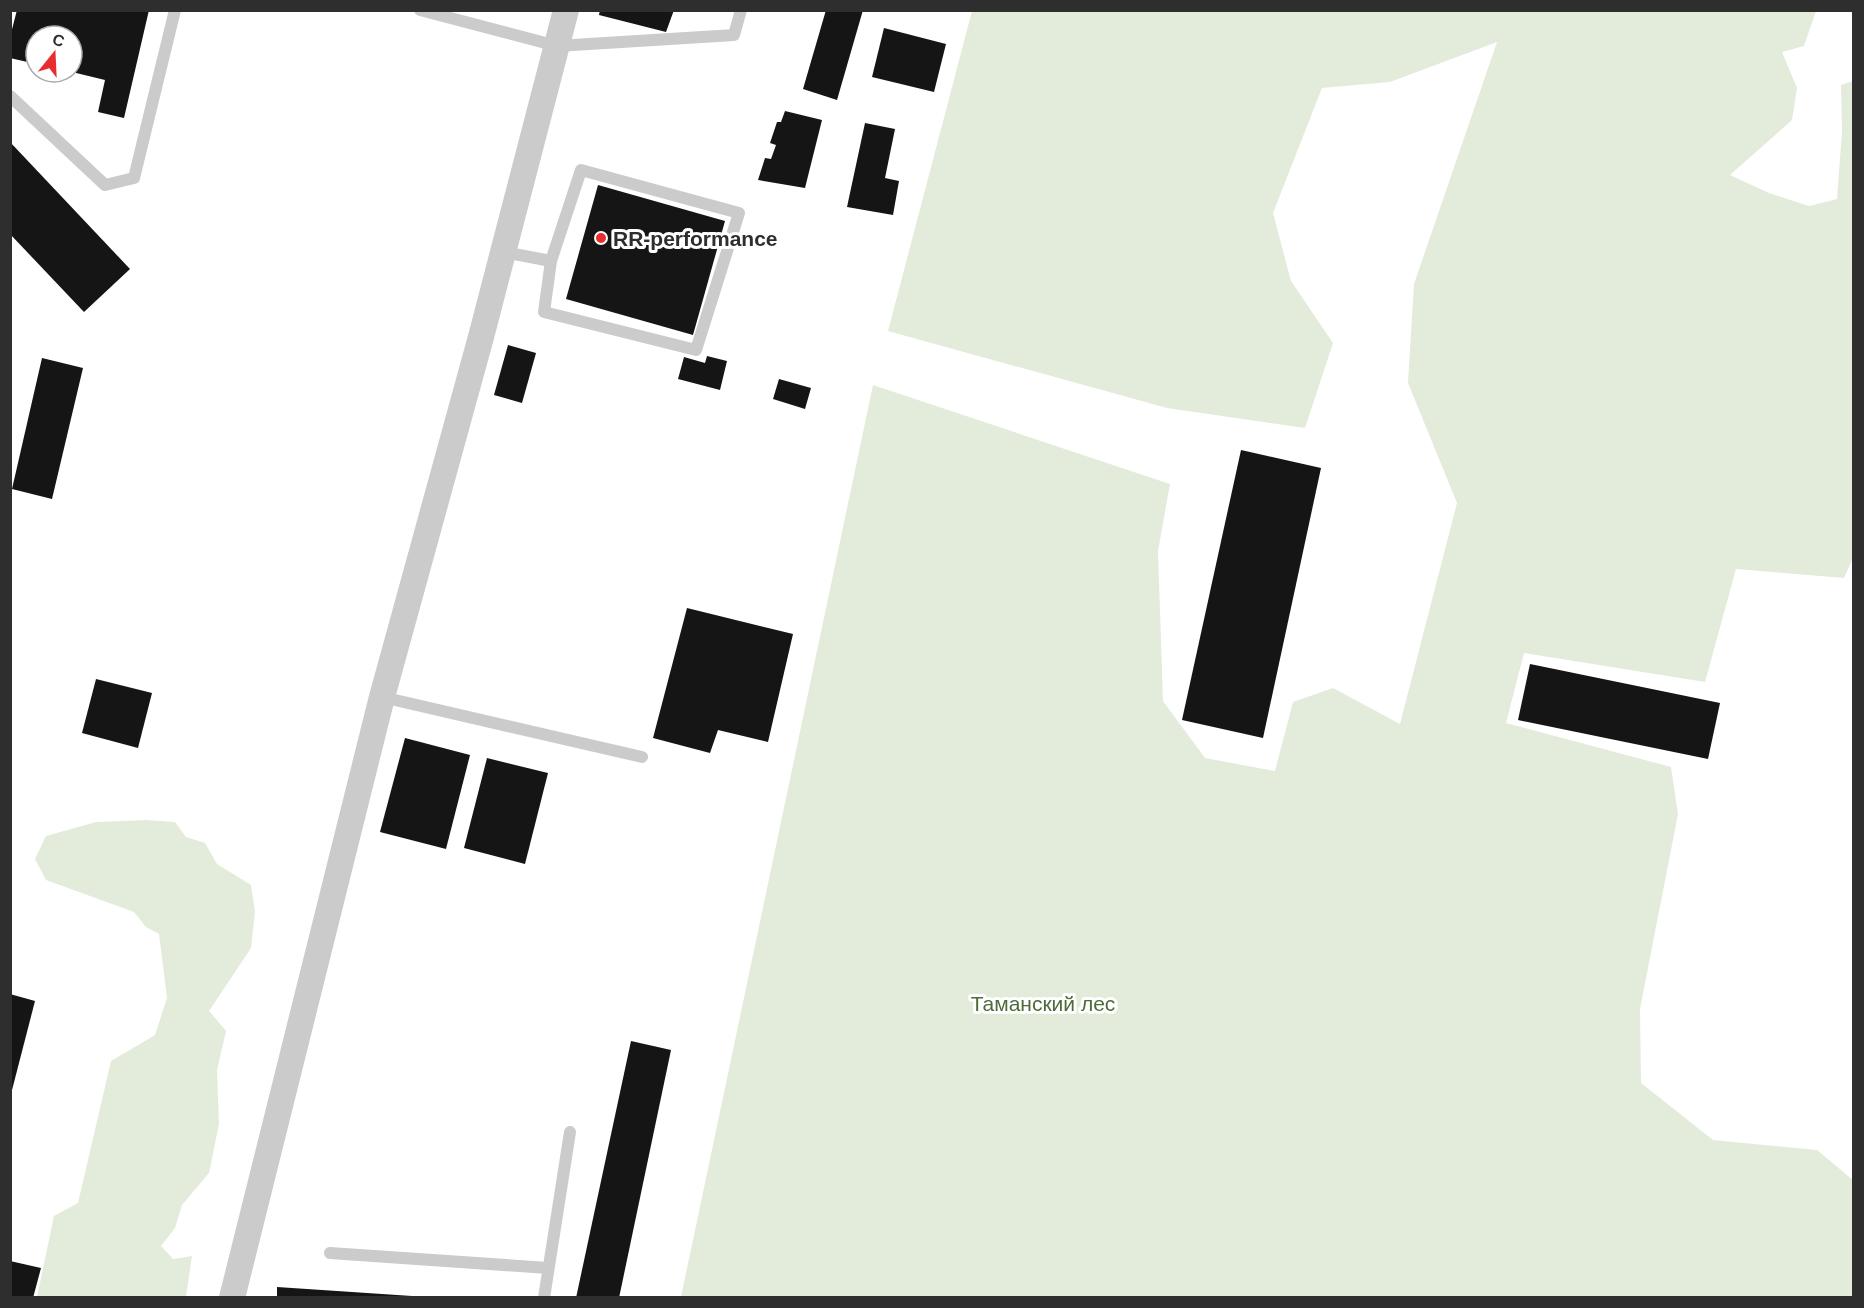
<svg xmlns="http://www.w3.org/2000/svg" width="1864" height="1308" font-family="Helvetica,sans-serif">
<rect width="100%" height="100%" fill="#fff"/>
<!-- green -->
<g fill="#e3ecdb">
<path d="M972,11h844l-12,35 -22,6 15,36 -5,32 -62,55 39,18 40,13 28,-7 5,-68 -1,-46 12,-4v477l-9,20 -108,-9 -31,113 -181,-29 -18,70 165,44 7,47 -38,195 1,74 72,57 104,10 36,30v117h-1172l192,-912 297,99 -12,67 5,150 42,57 70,13 18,-69 40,-14 67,36 57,-221 -49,-120 6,-99 83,-242 -107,40 -68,6 -49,125 18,68 42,62 -28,85 -138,-20 -279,-77z"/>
<path d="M146,820l29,2 11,15 19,6 12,21 34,21 4,27 -4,36 -42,63 17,20 -9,39 2,54 -10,49 -27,32 -7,23 -14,18 12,13 19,-3 -6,41h-149l17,-81 24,-13 33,-142 44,-26 12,-37 -8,-64 -13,-7 -12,-15 -88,-32 -11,-21 11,-23 50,-14z"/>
</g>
<!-- building -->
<g fill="#151515">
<path d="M17,10h132l-25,108 -26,-6 7,-32 -33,-8v-36h-36v28l-26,-6v-21z"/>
<path d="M600,10h74l-8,22 -67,-17z"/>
<path d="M826,10h37l-26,90 -34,-11z"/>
<path d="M884,28l62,16 -12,48 -62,-15z"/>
<path d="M785,111l37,9 -17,68 -47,-8 7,-22 6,1 5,-14 -6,-2 7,-21h4z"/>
<path d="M865,123l30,6 -10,49 14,3 -6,34 -46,-8z"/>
<path d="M10,142l120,127 -46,43 -74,-78z"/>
<path d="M598,185l127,36 -32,114 -127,-36z"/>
<path d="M508,345l28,8 -14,50 -28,-8z"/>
<path d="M707,356l20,5 -7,29 -42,-11 6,-22 21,6z"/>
<path d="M42,358l41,10 -31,131 -40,-10z"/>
<path d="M779,379l32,9 -6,21 -32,-10z"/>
<path d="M1241,450l80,18 -58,270 -81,-18z"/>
<path d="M687,608l106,26 -25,108 -50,-12 -8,23 -57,-15z"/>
<path d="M1530,664l190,39 -12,56 -190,-39z"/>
<path d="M96,679l56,14 -14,55 -56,-15z"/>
<path d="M405,738l65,17 -24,94 -66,-17z"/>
<path d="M487,758l61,15 -23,91 -61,-16z"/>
<path d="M10,994l25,7 -24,93h-1z"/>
<path d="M631,1041l40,9 -52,248h-43z"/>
<path d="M10,1261l31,7 -8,30h-23z"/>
<path d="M277,1287l135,9v2h-135z"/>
</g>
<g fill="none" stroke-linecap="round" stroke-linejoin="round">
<!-- lane -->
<g stroke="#cbcbcb" stroke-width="12">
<path d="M420,10l137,36 177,-11 7,-25"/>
<path d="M10,96l95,89 29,-7 41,-168"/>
<path d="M503,252l48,9 30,-91 158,43 -43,137 -152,-38 7,-51"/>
<path d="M382,697l260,60"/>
<path d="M330,1253l218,15"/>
<path d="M544,1298l26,-166"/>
</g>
<!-- street -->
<path stroke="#cbcbcb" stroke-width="26" d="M232,1298l150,-601 99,-360 85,-327"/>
</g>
<!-- markers -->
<circle fill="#e82d30" stroke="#fff" stroke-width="2" cx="601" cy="238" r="6"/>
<g text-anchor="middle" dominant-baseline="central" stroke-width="6" stroke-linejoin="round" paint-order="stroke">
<!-- poi labels -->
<g font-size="21" font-weight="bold" fill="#2e2e2e" stroke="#fff" text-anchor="start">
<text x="613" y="238">RR-performance</text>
</g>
<!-- park labels -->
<g font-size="21" fill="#4e6a3a" stroke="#fff">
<text x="1043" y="1003">Таманский лес</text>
</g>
</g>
<!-- border -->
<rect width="1864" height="1308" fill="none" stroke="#2e2e2e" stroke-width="24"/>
<!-- north arrow -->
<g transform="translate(54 54) rotate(18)"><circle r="28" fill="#ffffff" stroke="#ababab" stroke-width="1.5"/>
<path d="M0-4.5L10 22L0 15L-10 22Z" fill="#e82d30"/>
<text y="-9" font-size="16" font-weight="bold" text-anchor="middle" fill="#2e2e2e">С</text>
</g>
</svg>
